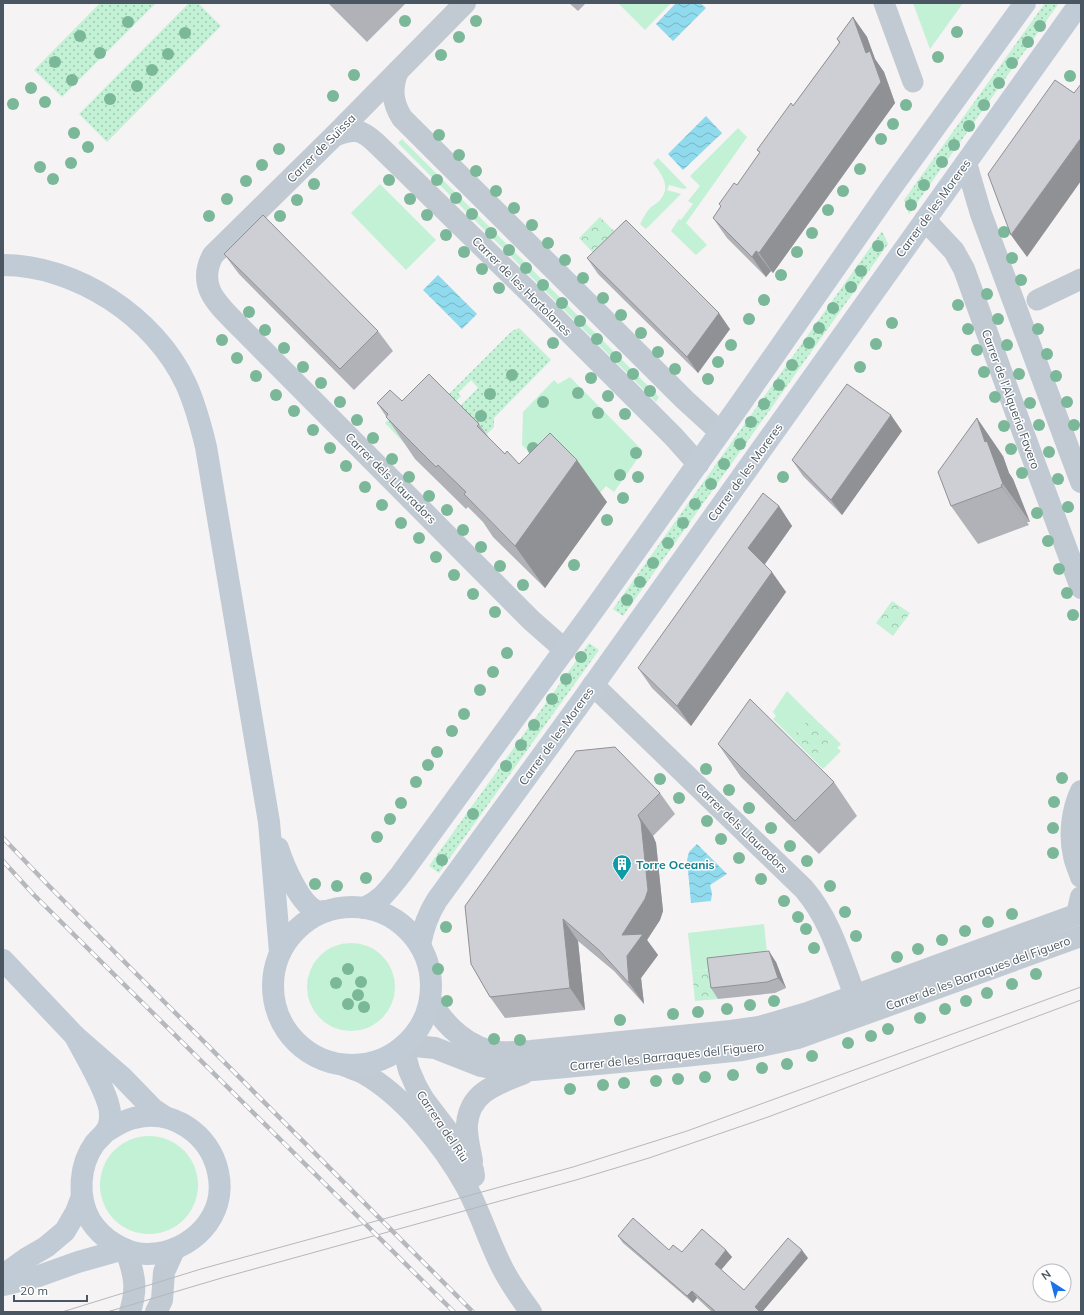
<svg xmlns="http://www.w3.org/2000/svg" width="1084" height="1315" font-family="Mulish,sans-serif">
<defs>
<pattern id="forest-crowns" width="20" height="18" patternUnits="userSpaceOnUse"><rect width="20" height="18" fill="#c3f1d5"/><path d="M2 6a3 3 0 1 1 6 0M12 15a3 3 0 1 1 6 0" fill="none" stroke="#a0c6b0"/></pattern>
<pattern id="garden-dots" width="8" height="8" patternUnits="userSpaceOnUse"><rect width="8" height="8" fill="#c3f1d5"/><path d="M2 2h.1M6 6h.1" fill="none" stroke="#a0c6b0" stroke-width="1.8" stroke-linecap="round"/></pattern>
<pattern id="water-waves" width="16" height="10" patternUnits="userSpaceOnUse"><rect width="16" height="10" fill="#90daee"/><path d="M0 5q4-4 8 0t8 0" fill="none" stroke="#78b4c4"/></pattern>
</defs>
<rect width="100%" height="100%" fill="#f5f3f3"/>
<!-- grass -->
<g fill="#c3f1d5">
<path d="M618,3h53l-26,27z"/>
<path d="M913,3h50l-33,46z"/>
<path d="M738,128l9,9 -61,86 21,22 -11,10 -25,-24 8,-12 2,1 12,-16 -5,-3 12,-15 -10,-10z"/>
<path d="M402,139l257,258 -3,5 -258,-259z"/>
<path d="M658,158l29,30 -3,1 -15,-4 -2,5 14,4 -35,35 -6,-5c3,-5 6,-12 10,-16 3,-3 8,-5 10,-8 12,-13 1,-27 -7,-37z"/>
<path d="M380,184l56,56 -30,30 -55,-57z"/>
<path d="M570,377l73,74 -29,41 -8,-6 -7,8 -30,-2 -47,-47 1,-33 31,-32 4,4z"/>
<path d="M787,691l25,25 -18,19 21,21 19,-19 7,7 -4,4 4,3 -18,18 -50,-50 3,-3 -3,-4z"/>
<path d="M764,924l4,39 -76,8 -4,-38z"/>
<circle cx="351" cy="987" r="44"/>
<circle cx="149" cy="1185" r="49"/>
</g>
<!-- forest -->
<g fill="url(#forest-crowns)">
<path d="M600,217l20,20 -21,22 -20,-21z"/>
<path d="M892,601l18,12 -17,23 -17,-13z"/>
<path d="M812,716l22,21 -19,19 -21,-21z"/>
<path d="M715,969l3,30 -23,2 -3,-30z"/>
</g>
<!-- garden -->
<g fill="url(#garden-dots)">
<path d="M100,3h56l-94,94 -28,-27z"/>
<path d="M189,3h9l23,23 -114,116 -28,-28z"/>
<path d="M1045,3h14l-150,211 -5,-14z"/>
<path d="M882,231l6,13 -265,372 -10,-7z"/>
<path d="M519,328l32,32 -57,58v9l-10,10 -27,-28 21,-21 -7,-8 -13,13 3,3 -13,14 -42,35 -21,-22 41,-42 18,18 68,-68z"/>
<path d="M589,643l10,7 -160,223 -10,-7z"/>
</g>
<!-- water -->
<g fill="url(#water-waves)">
<path d="M676,3h24l6,5 -33,33 -17,-17z"/>
<path d="M706,116l16,17 -39,37 -15,-16z"/>
<path d="M438,275l39,39 -15,15 -39,-39z"/>
<path d="M697,844l30,30 -17,11 2,8 -1,8 -20,2 -4,-43 2,-8z"/>
</g>
<g fill="none" stroke-linecap="round" stroke-linejoin="round">
<!-- pedestrian -->
<g stroke="#c1cad2" stroke-width="21">
<path d="M884,3l29,79"/>
<path d="M1037,300l44,-21"/>
</g>
<!-- minor -->
<g stroke="#c1cad2" stroke-width="22">
<path d="M465,3l-131,133 -121,119c-18,33 8,52 29,74l289,291 34,30"/>
<path d="M398,71c-7,17 -6,31 4,47l283,282 35,32"/>
<path d="M334,136c20,-8 27,-7 42,7l157,153 141,141 24,27"/>
<path d="M966,163l15,51 100,268"/>
<path d="M925,220l29,31 10,18 59,163 58,156"/>
<path d="M593,685l211,204c26,30 37,70 51,107"/>
<path d="M1081,791c-9,19 -12,44 -7,65 1,7 5,14 7,21"/>
<path d="M1077,914l4,-17"/>
<path d="M126,1250c8,24 12,37 4,62"/>
<path d="M156,1312l6,-12 2,-28 10,-22"/>
</g>
<!-- tertiary -->
<g stroke="#c1cad2" stroke-width="22">
<path d="M430,999c13,26 40,51 70,53 10,1 21,-1 31,-1l200,-20 28,-4 48,-14 274,-100"/>
<path d="M405,1045l30,3 46,18 16,3 36,1 151,-14 58,-6 56,-12 283,-102"/>
<path d="M403,1047l6,23 7,16 8,14 35,46 14,24 1,6"/>
<path d="M343,1065c7,3 14,5 20,8 41,23 81,73 103,113 13,24 21,50 33,75 8,18 20,35 32,51"/>
<path d="M472,1161c-2,-12 -6,-25 -5,-37 3,-33 31,-40 57,-51"/>
</g>
<!-- secondary -->
<g stroke="#c1cbd6" stroke-width="22">
<path d="M3,265c73,0 152,52 183,119 9,20 15,42 20,63l63,375 11,130"/>
<path d="M278,848c5,16 22,57 39,63 3,1 6,0 9,0"/>
<circle cx="352" cy="986" r="79"/>
<path d="M364,908c18,-8 25,-19 37,-34l194,-266 146,-205 150,-215 134,-185"/>
<path d="M420,945c3,-16 8,-31 17,-45l142,-195 501,-702"/>
<path d="M3,960l72,76 47,41 31,32 12,8"/>
<path d="M75,1036c9,18 36,61 35,79 0,16 -6,18 -15,28 -16,22 -18,54 -5,77 12,19 36,35 58,34 43,-1 80,-38 70,-82 -8,-38 -46,-64 -84,-54 -10,2 -19,8 -27,13"/>
<path d="M3,1275l24,-17 19,-11 19,-16 11,-19 6,-16"/>
<path d="M3,1285l33,-8 42,-15 46,-13"/>
</g>
<!-- tram -->
<g stroke="#b5b8bd" stroke-width="1">
<path d="M62,1312l139,-43 372,-102 114,-36 394,-144"/>
<path d="M107,1312l118,-35 351,-97 73,-22 119,-41 313,-117"/>
</g>
<!-- rail casing -->
<g stroke="#b5b8bd" stroke-width="4.5">
<g id="rail">
<path d="M3,838l44,46 426,428"/>
<path d="M3,861l31,34 420,417"/>
</g>
</g>
<!-- rail -->
<use href="#rail" stroke="#fff" stroke-width="3" stroke-dasharray="9" stroke-linecap="butt"/>
</g>
<!-- trees -->
<g fill="#7bb799">
<circle cx="405" cy="21" r="6"/>
<circle cx="476" cy="21" r="6"/>
<circle cx="128" cy="22" r="6"/>
<circle cx="1040" cy="26" r="6"/>
<circle cx="957" cy="32" r="6"/>
<circle cx="185" cy="33" r="6"/>
<circle cx="80" cy="36" r="6"/>
<circle cx="459" cy="37" r="6"/>
<circle cx="1028" cy="42" r="6"/>
<circle cx="100" cy="53" r="6"/>
<circle cx="168" cy="54" r="6"/>
<circle cx="441" cy="55" r="6"/>
<circle cx="938" cy="57" r="6"/>
<circle cx="55" cy="62" r="6"/>
<circle cx="1012" cy="63" r="6"/>
<circle cx="152" cy="70" r="6"/>
<circle cx="354" cy="75" r="6"/>
<circle cx="1070" cy="76" r="6"/>
<circle cx="72" cy="80" r="6"/>
<circle cx="999" cy="83" r="6"/>
<circle cx="137" cy="86" r="6"/>
<circle cx="31" cy="88" r="6"/>
<circle cx="333" cy="96" r="6"/>
<circle cx="110" cy="99" r="6"/>
<circle cx="45" cy="102" r="6"/>
<circle cx="13" cy="104" r="6"/>
<circle cx="906" cy="105" r="6"/>
<circle cx="984" cy="105" r="6"/>
<circle cx="893" cy="124" r="6"/>
<circle cx="969" cy="126" r="6"/>
<circle cx="74" cy="133" r="6"/>
<circle cx="439" cy="135" r="6"/>
<circle cx="881" cy="139" r="6"/>
<circle cx="954" cy="145" r="6"/>
<circle cx="88" cy="147" r="6"/>
<circle cx="279" cy="149" r="6"/>
<circle cx="459" cy="155" r="6"/>
<circle cx="942" cy="162" r="6"/>
<circle cx="71" cy="163" r="6"/>
<circle cx="262" cy="165" r="6"/>
<circle cx="40" cy="167" r="6"/>
<circle cx="860" cy="169" r="6"/>
<circle cx="476" cy="171" r="6"/>
<circle cx="53" cy="179" r="6"/>
<circle cx="389" cy="180" r="6"/>
<circle cx="437" cy="180" r="6"/>
<circle cx="246" cy="181" r="6"/>
<circle cx="314" cy="184" r="6"/>
<circle cx="924" cy="185" r="6"/>
<circle cx="496" cy="191" r="6"/>
<circle cx="843" cy="191" r="6"/>
<circle cx="456" cy="198" r="6"/>
<circle cx="227" cy="199" r="6"/>
<circle cx="410" cy="199" r="6"/>
<circle cx="297" cy="200" r="6"/>
<circle cx="911" cy="205" r="6"/>
<circle cx="514" cy="208" r="6"/>
<circle cx="828" cy="210" r="6"/>
<circle cx="472" cy="214" r="6"/>
<circle cx="427" cy="215" r="6"/>
<circle cx="209" cy="216" r="6"/>
<circle cx="280" cy="216" r="6"/>
<circle cx="532" cy="225" r="6"/>
<circle cx="1004" cy="232" r="6"/>
<circle cx="491" cy="233" r="6"/>
<circle cx="812" cy="233" r="6"/>
<circle cx="446" cy="235" r="6"/>
<circle cx="548" cy="243" r="6"/>
<circle cx="878" cy="246" r="6"/>
<circle cx="509" cy="250" r="6"/>
<circle cx="464" cy="252" r="6"/>
<circle cx="797" cy="252" r="6"/>
<circle cx="1012" cy="258" r="6"/>
<circle cx="565" cy="260" r="6"/>
<circle cx="526" cy="268" r="6"/>
<circle cx="482" cy="269" r="6"/>
<circle cx="861" cy="271" r="6"/>
<circle cx="781" cy="275" r="6"/>
<circle cx="583" cy="278" r="6"/>
<circle cx="1021" cy="280" r="6"/>
<circle cx="543" cy="285" r="6"/>
<circle cx="851" cy="287" r="6"/>
<circle cx="499" cy="288" r="6"/>
<circle cx="987" cy="294" r="6"/>
<circle cx="603" cy="298" r="6"/>
<circle cx="764" cy="300" r="6"/>
<circle cx="562" cy="303" r="6"/>
<circle cx="958" cy="305" r="6"/>
<circle cx="833" cy="308" r="6"/>
<circle cx="249" cy="312" r="6"/>
<circle cx="621" cy="315" r="6"/>
<circle cx="749" cy="319" r="6"/>
<circle cx="998" cy="319" r="6"/>
<circle cx="580" cy="321" r="6"/>
<circle cx="892" cy="323" r="6"/>
<circle cx="819" cy="328" r="6"/>
<circle cx="968" cy="329" r="6"/>
<circle cx="1038" cy="329" r="6"/>
<circle cx="265" cy="330" r="6"/>
<circle cx="641" cy="333" r="6"/>
<circle cx="597" cy="339" r="6"/>
<circle cx="222" cy="340" r="6"/>
<circle cx="553" cy="343" r="6"/>
<circle cx="809" cy="343" r="6"/>
<circle cx="876" cy="344" r="6"/>
<circle cx="731" cy="345" r="6"/>
<circle cx="1007" cy="345" r="6"/>
<circle cx="284" cy="348" r="6"/>
<circle cx="977" cy="350" r="6"/>
<circle cx="658" cy="352" r="6"/>
<circle cx="1047" cy="354" r="6"/>
<circle cx="616" cy="357" r="6"/>
<circle cx="237" cy="358" r="6"/>
<circle cx="718" cy="362" r="6"/>
<circle cx="792" cy="365" r="6"/>
<circle cx="303" cy="367" r="6"/>
<circle cx="860" cy="367" r="6"/>
<circle cx="675" cy="369" r="6"/>
<circle cx="984" cy="372" r="6"/>
<circle cx="633" cy="374" r="6"/>
<circle cx="1019" cy="374" r="6"/>
<circle cx="512" cy="375" r="6"/>
<circle cx="256" cy="376" r="6"/>
<circle cx="1056" cy="376" r="6"/>
<circle cx="591" cy="378" r="6"/>
<circle cx="708" cy="379" r="6"/>
<circle cx="321" cy="383" r="6"/>
<circle cx="779" cy="385" r="6"/>
<circle cx="650" cy="391" r="6"/>
<circle cx="578" cy="393" r="6"/>
<circle cx="490" cy="394" r="6"/>
<circle cx="276" cy="395" r="6"/>
<circle cx="608" cy="396" r="6"/>
<circle cx="995" cy="397" r="6"/>
<circle cx="340" cy="402" r="6"/>
<circle cx="543" cy="402" r="6"/>
<circle cx="1067" cy="402" r="6"/>
<circle cx="1030" cy="403" r="6"/>
<circle cx="764" cy="404" r="6"/>
<circle cx="294" cy="411" r="6"/>
<circle cx="598" cy="413" r="6"/>
<circle cx="625" cy="414" r="6"/>
<circle cx="481" cy="416" r="6"/>
<circle cx="357" cy="420" r="6"/>
<circle cx="751" cy="422" r="6"/>
<circle cx="1039" cy="425" r="6"/>
<circle cx="1074" cy="425" r="6"/>
<circle cx="1004" cy="426" r="6"/>
<circle cx="313" cy="430" r="6"/>
<circle cx="373" cy="438" r="6"/>
<circle cx="740" cy="444" r="6"/>
<circle cx="330" cy="448" r="6"/>
<circle cx="533" cy="448" r="6"/>
<circle cx="1011" cy="449" r="6"/>
<circle cx="1049" cy="452" r="6"/>
<circle cx="636" cy="453" r="6"/>
<circle cx="392" cy="459" r="6"/>
<circle cx="724" cy="464" r="6"/>
<circle cx="346" cy="466" r="6"/>
<circle cx="1022" cy="473" r="6"/>
<circle cx="620" cy="475" r="6"/>
<circle cx="409" cy="477" r="6"/>
<circle cx="638" cy="477" r="6"/>
<circle cx="783" cy="477" r="6"/>
<circle cx="1058" cy="479" r="6"/>
<circle cx="711" cy="484" r="6"/>
<circle cx="365" cy="487" r="6"/>
<circle cx="429" cy="496" r="6"/>
<circle cx="623" cy="498" r="6"/>
<circle cx="695" cy="504" r="6"/>
<circle cx="382" cy="505" r="6"/>
<circle cx="1068" cy="507" r="6"/>
<circle cx="447" cy="510" r="6"/>
<circle cx="1037" cy="513" r="6"/>
<circle cx="607" cy="520" r="6"/>
<circle cx="401" cy="523" r="6"/>
<circle cx="683" cy="523" r="6"/>
<circle cx="463" cy="530" r="6"/>
<circle cx="419" cy="538" r="6"/>
<circle cx="1048" cy="541" r="6"/>
<circle cx="668" cy="543" r="6"/>
<circle cx="481" cy="547" r="6"/>
<circle cx="436" cy="557" r="6"/>
<circle cx="653" cy="563" r="6"/>
<circle cx="574" cy="565" r="6"/>
<circle cx="500" cy="566" r="6"/>
<circle cx="1059" cy="569" r="6"/>
<circle cx="454" cy="575" r="6"/>
<circle cx="640" cy="582" r="6"/>
<circle cx="523" cy="585" r="6"/>
<circle cx="1067" cy="593" r="6"/>
<circle cx="473" cy="594" r="6"/>
<circle cx="627" cy="600" r="6"/>
<circle cx="495" cy="612" r="6"/>
<circle cx="1073" cy="615" r="6"/>
<circle cx="507" cy="653" r="6"/>
<circle cx="581" cy="657" r="6"/>
<circle cx="493" cy="672" r="6"/>
<circle cx="566" cy="679" r="6"/>
<circle cx="480" cy="690" r="6"/>
<circle cx="552" cy="699" r="6"/>
<circle cx="464" cy="714" r="6"/>
<circle cx="534" cy="725" r="6"/>
<circle cx="452" cy="731" r="6"/>
<circle cx="521" cy="745" r="6"/>
<circle cx="437" cy="752" r="6"/>
<circle cx="428" cy="765" r="6"/>
<circle cx="506" cy="766" r="6"/>
<circle cx="706" cy="769" r="6"/>
<circle cx="1062" cy="778" r="6"/>
<circle cx="660" cy="779" r="6"/>
<circle cx="416" cy="782" r="6"/>
<circle cx="729" cy="790" r="6"/>
<circle cx="679" cy="798" r="6"/>
<circle cx="1054" cy="802" r="6"/>
<circle cx="401" cy="803" r="6"/>
<circle cx="749" cy="808" r="6"/>
<circle cx="473" cy="814" r="6"/>
<circle cx="390" cy="819" r="6"/>
<circle cx="707" cy="821" r="6"/>
<circle cx="771" cy="828" r="6"/>
<circle cx="1053" cy="828" r="6"/>
<circle cx="377" cy="837" r="6"/>
<circle cx="721" cy="839" r="6"/>
<circle cx="790" cy="846" r="6"/>
<circle cx="1053" cy="853" r="6"/>
<circle cx="739" cy="858" r="6"/>
<circle cx="442" cy="860" r="6"/>
<circle cx="807" cy="861" r="6"/>
<circle cx="366" cy="878" r="6"/>
<circle cx="761" cy="879" r="6"/>
<circle cx="315" cy="884" r="6"/>
<circle cx="337" cy="886" r="6"/>
<circle cx="830" cy="886" r="6"/>
<circle cx="784" cy="901" r="6"/>
<circle cx="845" cy="912" r="6"/>
<circle cx="1012" cy="914" r="6"/>
<circle cx="798" cy="917" r="6"/>
<circle cx="988" cy="922" r="6"/>
<circle cx="446" cy="927" r="6"/>
<circle cx="806" cy="929" r="6"/>
<circle cx="965" cy="931" r="6"/>
<circle cx="856" cy="936" r="6"/>
<circle cx="942" cy="940" r="6"/>
<circle cx="814" cy="948" r="6"/>
<circle cx="918" cy="949" r="6"/>
<circle cx="897" cy="957" r="6"/>
<circle cx="348" cy="969" r="6"/>
<circle cx="438" cy="969" r="6"/>
<circle cx="1036" cy="974" r="6"/>
<circle cx="361" cy="982" r="6"/>
<circle cx="336" cy="983" r="6"/>
<circle cx="1012" cy="984" r="6"/>
<circle cx="987" cy="993" r="6"/>
<circle cx="358" cy="995" r="6"/>
<circle cx="447" cy="1001" r="6"/>
<circle cx="774" cy="1001" r="6"/>
<circle cx="966" cy="1001" r="6"/>
<circle cx="348" cy="1004" r="6"/>
<circle cx="750" cy="1005" r="6"/>
<circle cx="364" cy="1007" r="6"/>
<circle cx="727" cy="1009" r="6"/>
<circle cx="945" cy="1009" r="6"/>
<circle cx="698" cy="1012" r="6"/>
<circle cx="673" cy="1014" r="6"/>
<circle cx="920" cy="1018" r="6"/>
<circle cx="620" cy="1020" r="6"/>
<circle cx="888" cy="1029" r="6"/>
<circle cx="871" cy="1036" r="6"/>
<circle cx="494" cy="1039" r="6"/>
<circle cx="520" cy="1040" r="6"/>
<circle cx="848" cy="1043" r="6"/>
<circle cx="812" cy="1056" r="6"/>
<circle cx="787" cy="1064" r="6"/>
<circle cx="762" cy="1068" r="6"/>
<circle cx="733" cy="1075" r="6"/>
<circle cx="705" cy="1077" r="6"/>
<circle cx="678" cy="1079" r="6"/>
<circle cx="656" cy="1081" r="6"/>
<circle cx="624" cy="1083" r="6"/>
<circle cx="603" cy="1085" r="6"/>
<circle cx="570" cy="1089" r="6"/>
</g>
<!-- wall -->
<g fill="#b0b2b7">
<path d="M328,3h78l-39,39z"/>
<path d="M569,3h17l-8,8z"/>
<path d="M853,17l14,20 8,22 9,13 11,31 -122,170 -2,-2 -5,6 -39,-39 -14,-20 8,-12 -2,-2 18,-19 23,-32 -3,-3 36,-44 46,-63 -2,-4z"/>
<path d="M224,254l154,77 15,20 -39,39 -115,-116z"/>
<path d="M587,258l143,71 -32,44 -100,-99z"/>
<path d="M402,401l77,23 11,15 15,15 14,10 88,38 -62,86 -52,-51 -10,-15 -15,-15 -2,2 -51,-50 -38,-56z"/>
<path d="M902,431l-60,84 -39,-39 -11,-16z"/>
<path d="M1003,456l6,17 4,6 17,43h-3l2,3 -51,19 -27,-38z"/>
<path d="M779,506l13,20 -27,38 21,28 -95,134 -39,-38 -14,-20z"/>
<path d="M718,744l116,38 23,34 -38,38 -78,-77z"/>
<path d="M660,793l15,21 -22,22 3,7 7,68 -3,9 -13,20 11,15 -17,23 3,26 -30,-33 -36,-30 7,69 -80,8 -15,-21 -19,-33z"/>
<path d="M776,962l10,26 -11,5 -57,6 -7,-11z"/>
<path d="M618,1236l51,14 13,2 44,-2 6,7 -11,13 23,20 64,-32 -46,54h-50l-15,-14 -4,5 -70,-60z"/>
</g>
<!-- shaded-wall -->
<g fill="#909195">
<path d="M853,17l14,20 8,22 9,13 11,31 -122,170 -14,-20 107,-200z"/>
<path d="M1081,138v43l-54,76 -16,-22z"/>
<path d="M756,251l15,20 -5,6 -14,-20z"/>
<path d="M719,313l11,16 -32,44 -11,-16z"/>
<path d="M891,415l11,16 -60,84 -11,-15z"/>
<path d="M977,418l26,38 6,17 4,6 17,43 -27,-38 -18,-42z"/>
<path d="M577,460l30,42 -62,86 -30,-42z"/>
<path d="M1001,485l26,37 2,3 -27,-38z"/>
<path d="M779,506l13,20 -30,42 -14,-20z"/>
<path d="M772,572l14,20 -95,134 -14,-20z"/>
<path d="M638,815l15,21 3,7 7,68 -3,9 -13,20 11,15 -17,23 3,26 -15,-21 -7,-48z"/>
<path d="M563,919l15,22 7,69 -15,-22z"/>
<path d="M769,951l7,11 10,26 -8,-10z"/>
<path d="M726,1250l6,7 -12,14 -5,-7z"/>
<path d="M802,1250l6,8 -46,54h-4l-3,-5z"/>
<path d="M692,1291l5,7 -4,5 -6,-7z"/>
</g>
<!-- building -->
<g fill="#cdcfd5" stroke="#909195">
<path d="M853,17l13,36 4,-2 11,31 -122,171 -3,-2 -4,6 -39,-39 8,-12 -2,-2 15,-21 3,2 23,-33 -3,-2 34,-47 2,3 47,-64 -3,-3z"/>
<path d="M1055,80l19,13 7,-9v54l-70,97 -23,-61z"/>
<path d="M263,215l115,116 -38,38 -116,-115z"/>
<path d="M626,220l93,93 -32,44 -100,-99z"/>
<path d="M429,374l50,50 -2,2 28,28 2,-3 12,13 31,-31 27,27 -62,86 -51,-52 2,-2 -28,-27 -2,2 -50,-50 2,-3 -11,-11 13,-13 12,11z"/>
<path d="M847,384l44,31 -60,85 -39,-40z"/>
<path d="M977,418l8,24 2,-1 16,43 -2,1 1,2 -51,19 -13,-34z"/>
<path d="M763,493l16,13 -31,42 24,24 -95,134 -39,-38z"/>
<path d="M750,699l84,83 -39,39 -77,-77z"/>
<path d="M615,747l45,46 -22,22 3,7 7,68 -3,9 -23,36 21,-1 -16,22 2,27 -30,-33 -36,-31 7,69 -80,9 -19,-33 -6,-58 111,-155z"/>
<path d="M769,951l9,27 -11,4 -56,6 -4,-30z"/>
<path d="M633,1218l36,32 4,-5 9,7 20,-23 24,21 -11,14 29,26 44,-52 14,12 -47,57 5,5h-44l-24,-21 -5,5 -69,-60z"/>
</g>
<!-- icons -->
<defs>
<g id="building-pin" transform="scale(1)"><path d="M0 17L-7.5 6A9.5 9.5 0 1 1 7.5 6Z" fill="#0f9aa8" stroke="#fff"/><path d="M-4-6H4V6H1V3H-1V6H-4ZM-2.5-4.3h1.7v1.8h-1.7ZM.8-4.3h1.7v1.8H.8ZM-2.5-1h1.7V.8h-1.7ZM.8-1h1.7V.8H.8Z" fill="#fff"/></g>
</defs>
<g fill-rule="evenodd">
<use href="#building-pin" x="622" y="864"/>
</g>
<g text-anchor="middle" dominant-baseline="central" stroke-width="3" stroke-linejoin="round" paint-order="stroke">
<!-- street labels -->
<g font-size="12" fill="#4a5661" stroke="#fff">
<text transform="translate(321 148) rotate(-45)">Carrer de Suïssa</text>
<text transform="translate(933 208) rotate(-54)">Carrer de les Moreres</text>
<text transform="translate(522 286) rotate(45)">Carrer de les Hortolanes</text>
<text transform="translate(1011 399) rotate(70)">Carrer de l'Alqueria Favero</text>
<text transform="translate(745 472) rotate(-54)">Carrer de les Moreres</text>
<text transform="translate(391 478) rotate(45)">Carrer dels Llauradors</text>
<text transform="translate(556 736) rotate(-54)">Carrer de les Moreres</text>
<text transform="translate(742 828) rotate(44)">Carrer dels Llauradors</text>
<text transform="translate(978 973) rotate(-20)">Carrer de les Barraques del Figuero</text>
<text transform="translate(667 1056) rotate(-6)">Carrer de les Barraques del Figuero</text>
<text transform="translate(443 1126) rotate(56)">Carrera del Riu</text>
</g>
<!-- culture labels -->
<g font-size="12" font-weight="bold" fill="#0d838f" stroke="#fff" text-anchor="start">
<text x="636" y="864">Torre Oceanis</text>
</g>
</g>
<!-- border -->
<rect width="1084" height="1315" fill="none" stroke="#4a5661" stroke-width="8"/>
<!-- north arrow -->
<g transform="translate(1052 1283) rotate(324)"><circle r="19" fill="#ffffff" stroke="#b7bbc0"/>
<path d="M0-3L7 15L0 10L-7 15Z" fill="#1a73e8"/>
<text y="-6" font-size="11" font-weight="bold" text-anchor="middle" fill="#4a5661">N</text>
</g>
<!-- scale -->
<path d="M14 1295v6h73v-6" fill="none" stroke="#4a5661" stroke-width="2"/>
<text x="20" y="1295" font-size="12" fill="#4a5661" stroke="#ffffff" stroke-width="3" paint-order="stroke">20 m</text>
</svg>
